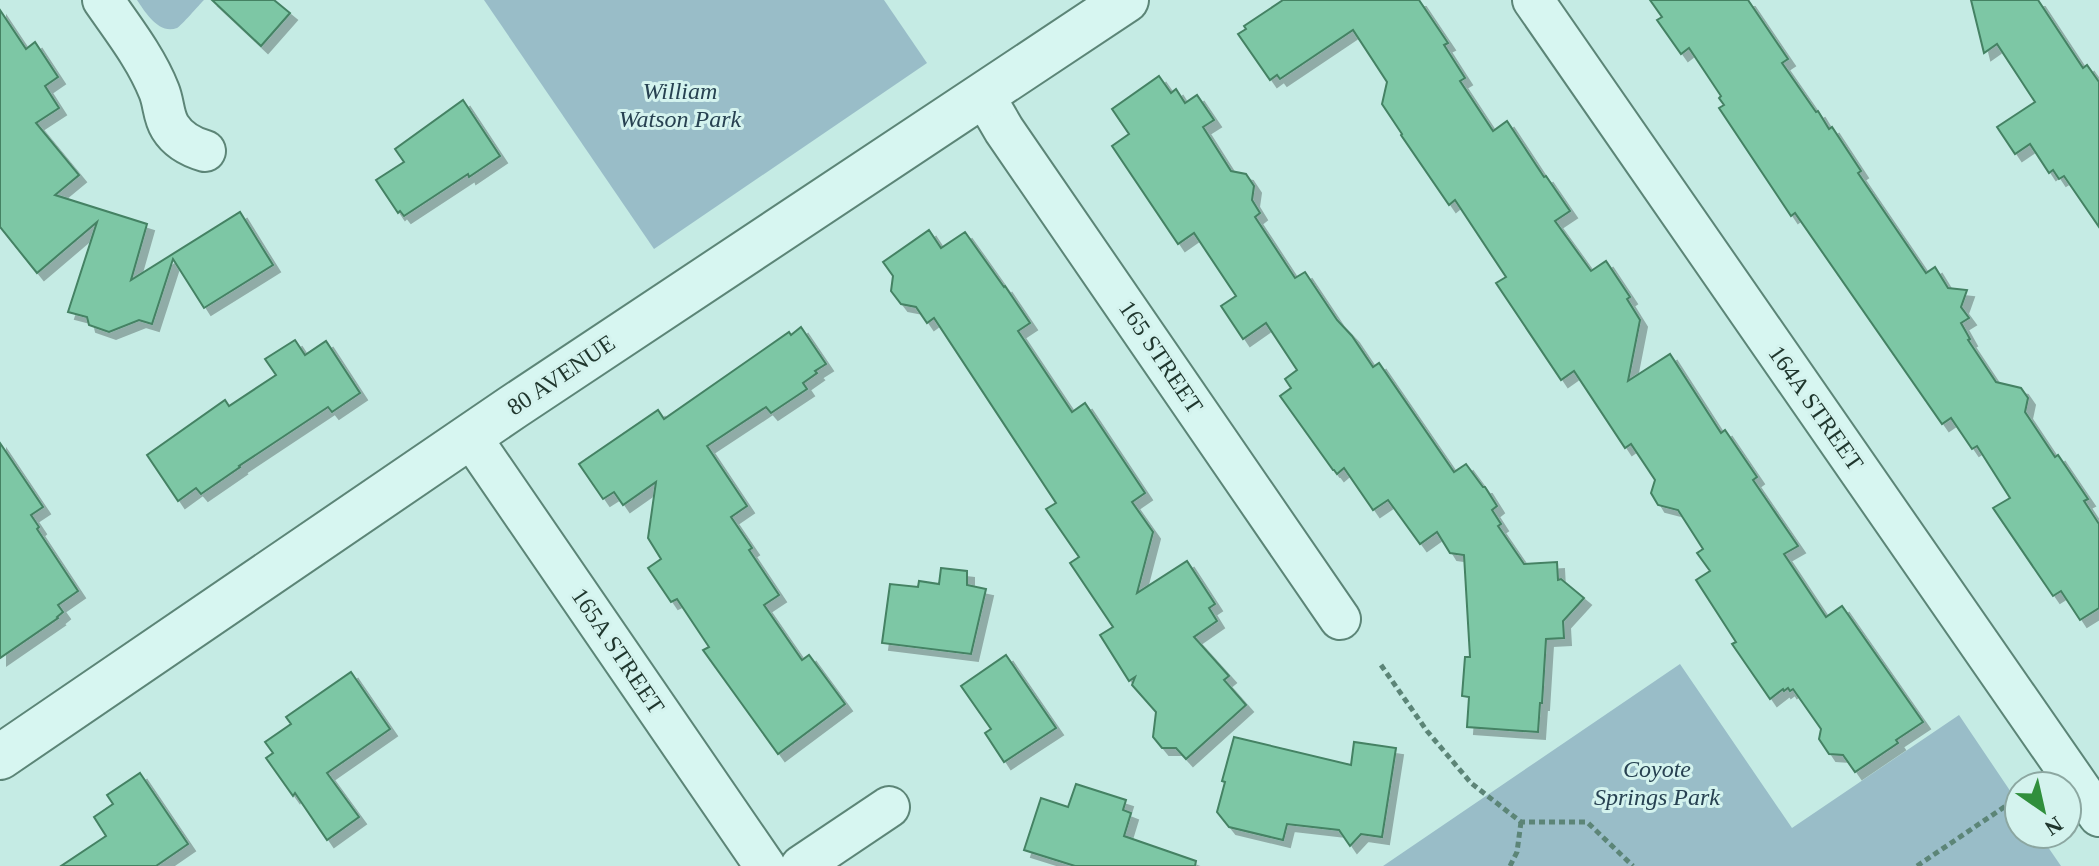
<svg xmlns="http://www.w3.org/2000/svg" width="2099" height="866" font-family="Georgia,serif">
<defs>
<filter id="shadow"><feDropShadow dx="7" dy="7" stdDeviation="0" flood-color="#0004"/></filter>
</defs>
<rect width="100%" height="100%" fill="#c5ebe4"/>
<!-- green -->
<g fill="#99bdc8">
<path d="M137,0h67c-5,5 -23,26 -27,28 -18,7 -32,-16 -40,-28z"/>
<path d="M484,0h400l43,63 -273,186z"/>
<path d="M1680,664l112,164 167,-113 60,89v30h20l22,32h-678z"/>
</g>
<!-- building -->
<g fill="#7dc7a5" stroke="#448264" stroke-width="2" filter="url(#shadow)">
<path d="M212,0h62l16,13 -29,33z"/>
<path d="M1283,0h136l29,43 -4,2 21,33 -5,3 33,50 14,-10 37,56 2,-1 24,35 -15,10 36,50 15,-10 24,36 -3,2 13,21 -12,61 42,-27 51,79 4,-3 32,47 -4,3 45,66 -14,8 42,63 16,-11 81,116 -27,18 2,3 -43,29 -12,-17 -14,-1 -10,-15 2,-10 -28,-40 -3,2 -2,-3 -4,3 -1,-2 -13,10 -38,-55 4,-2 -40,-62 14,-9 -13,-18 6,-4 -25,-39 -20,-5 -7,-12 4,-13 -24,-36 -6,4 -51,-77 -13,9 -65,-97 10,-6 -51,-77 -6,5 -48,-70 1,-1 -20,-30 5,-22 -34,-52 -73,49 -3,-4 -7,5 -32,-46 8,-5 -2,-3z"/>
<path d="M1650,0h98l40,59 -6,4 34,49 2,-1 11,18 3,-2 29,44 -3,2 68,100 9,-6 13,21 19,2 -6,17 8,11 -8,5 9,16 -2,1 28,42 25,6 7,10 -3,14 30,45 3,-2 30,44 -4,2 15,23v84l-19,12 -19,-29 -8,5 -60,-88 17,-10 -33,-52 -5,3 -21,-31 -9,6 -147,-211 -4,3 -72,-108 5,-3 -5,-7 2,-2 -32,-48 -8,6 -24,-34 5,-3z"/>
<path d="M1971,0h67l45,68 4,-3 12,17v145l-35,-51 -5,3 -6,-9 -4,3 -19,-29 -15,10 -18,-27 38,-25 -38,-58 -13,9z"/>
<path d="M0,10l26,39 9,-7 23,35 -13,9 14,22 -23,15 43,52 -24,20 92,29 -16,56 109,-68 33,53 -69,43 -31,-49 -21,65 -13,-4 -30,12 -20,-7 -2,-8 -19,-5 29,-90 -60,51 -37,-46z"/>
<path d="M1159,76l12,17 5,-4 9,14 12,-8 17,25 -11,7 28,44 15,3 8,12 -2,14 8,13 -5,4 40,61 10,-6 32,48 15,16 21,31 6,-4 75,109 12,-8 17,23h2l12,19 -5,4 9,14 -3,2 26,38 33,-2 1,18 3,-1 23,19 -21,23 1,17 -18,1 -4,64h-2l-2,29 -71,-5 2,-30 -7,-1 3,-39h5l-6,-102 -14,-2 -13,-21 -17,12 -32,-44 -15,10 -29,-42 -7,6 -3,-4h-1l-53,-74 11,-8 -6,-9 12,-9 -31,-47 -23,16 -22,-33 15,-10 -42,-63 -16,11 -66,-98 17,-12 -17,-25z"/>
<path d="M463,100l37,56 -31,21 -1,-3 -64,42 -4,-5 -2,2 -22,-33 28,-18 -9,-13z"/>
<path d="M929,230l12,18 24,-16 39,55 1,-1 25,37 -12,8 54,81 13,-9 60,90 -13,9 21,30 -16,61 50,-32 28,43 -6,4 8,13 -23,16 35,39 -5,4 22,25 -60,54 -10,-11h-14l-9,-11 3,-25 -24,-27 3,-8 -6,4 -29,-46 13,-8 -43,-64 9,-6 -33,-48 10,-6 -122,-185 -7,5 -11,-16 -15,-3 -10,-13 2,-15 -10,-14z"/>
<path d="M801,327l25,37 -11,7 2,2 -14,10 4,6 -36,24 -5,-6 -59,39 40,60 -16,11 21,31 -3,2 30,45 -15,10 38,55 7,-5 36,49 -67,50 -75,-104 6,-3 -32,-48 -6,3 -23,-34 13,-9 -13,-21 8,-56 -33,23 -9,-13 -11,7 -24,-35 79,-54 6,9 125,-87 2,3z"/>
<path d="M295,340l10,15 21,-14 34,52 -28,19 -4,-5 -89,59 1,1 -39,27 -5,-6 -18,13 -31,-46 78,-55 4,6 47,-31 -11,-16z"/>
<path d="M0,443l43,64 -12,8 8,12 -2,2 41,62 -20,14 5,7 -6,5 1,1 -58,40z"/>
<path d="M941,568l26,3v14l19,4 -15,65 -89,-11 8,-59 28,3 1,-6 20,3z"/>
<path d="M1006,655l50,73 -52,34 -19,-29 6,-4 -30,-43z"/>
<path d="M351,672l39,57 -63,44 32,44 -32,23 -32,-47 -2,3 -27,-38 7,-5 -8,-11 26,-18 -5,-7z"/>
<path d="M1234,737l117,28 3,-23 42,6 -14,89 -21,-3 -11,12 -11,-16 -52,-6 -4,16 -54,-13 -12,-15 8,-30 -3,-1z"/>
<path d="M140,773l48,71 -32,22h-95l45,-30 -12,-19 19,-13 -6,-9z"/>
<path d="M1076,784l50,16 -3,10 8,3 -7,23 72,25 -1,5h-120l-51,-16 17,-52 27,9z"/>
</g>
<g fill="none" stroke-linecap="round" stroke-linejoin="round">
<!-- minor casing -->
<g stroke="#5c8577" stroke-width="44">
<g id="minor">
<path d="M103,0c20,29 43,58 56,91 5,12 4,25 11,36 8,13 21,20 35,24"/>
<path d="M1533,0l566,816"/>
<path d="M983,94l21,36 336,489"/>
<path d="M470,436l295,430"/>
<path d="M801,866l88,-59"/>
</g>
</g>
<!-- tertiary casing -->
<g stroke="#5c8577" stroke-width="48">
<path id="tertiary" d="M0,757l513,-350 613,-407"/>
</g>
<!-- path -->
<g stroke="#5c8577" stroke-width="5" stroke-dasharray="6 4" stroke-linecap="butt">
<path d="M1381,665l46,66 44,52 50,39h66l46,44"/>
<path d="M1510,866l7,-14 4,-30"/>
<path d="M1917,866l102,-69"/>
</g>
<!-- minor -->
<use href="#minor" stroke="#d7f6f1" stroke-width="40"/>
<!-- tertiary -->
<use href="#tertiary" stroke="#d7f6f1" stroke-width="44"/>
</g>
<g text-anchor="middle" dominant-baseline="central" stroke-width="6" stroke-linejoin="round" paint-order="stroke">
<!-- park labels -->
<g font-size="24" font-style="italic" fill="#274151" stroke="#d4f3ee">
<text x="680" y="91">William<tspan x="680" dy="28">Watson Park</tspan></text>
<text x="1657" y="769">Coyote<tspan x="1657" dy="28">Springs Park</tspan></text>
</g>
<!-- street labels -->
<g font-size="24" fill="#1f362d" stroke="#d4f3ee">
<text transform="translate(1161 357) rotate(56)">165 STREET</text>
<text transform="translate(561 375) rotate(-34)">80 AVENUE</text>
<text transform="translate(1816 408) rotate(55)">164A STREET</text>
<text transform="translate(618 651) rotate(56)">165A STREET</text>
</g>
</g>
<!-- north arrow -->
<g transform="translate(2043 810) rotate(146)"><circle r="38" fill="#d4f3ee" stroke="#8ca7a1" stroke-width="2"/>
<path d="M0-6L14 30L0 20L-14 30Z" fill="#308f3c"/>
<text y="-12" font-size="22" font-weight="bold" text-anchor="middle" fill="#1f362d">N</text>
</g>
</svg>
